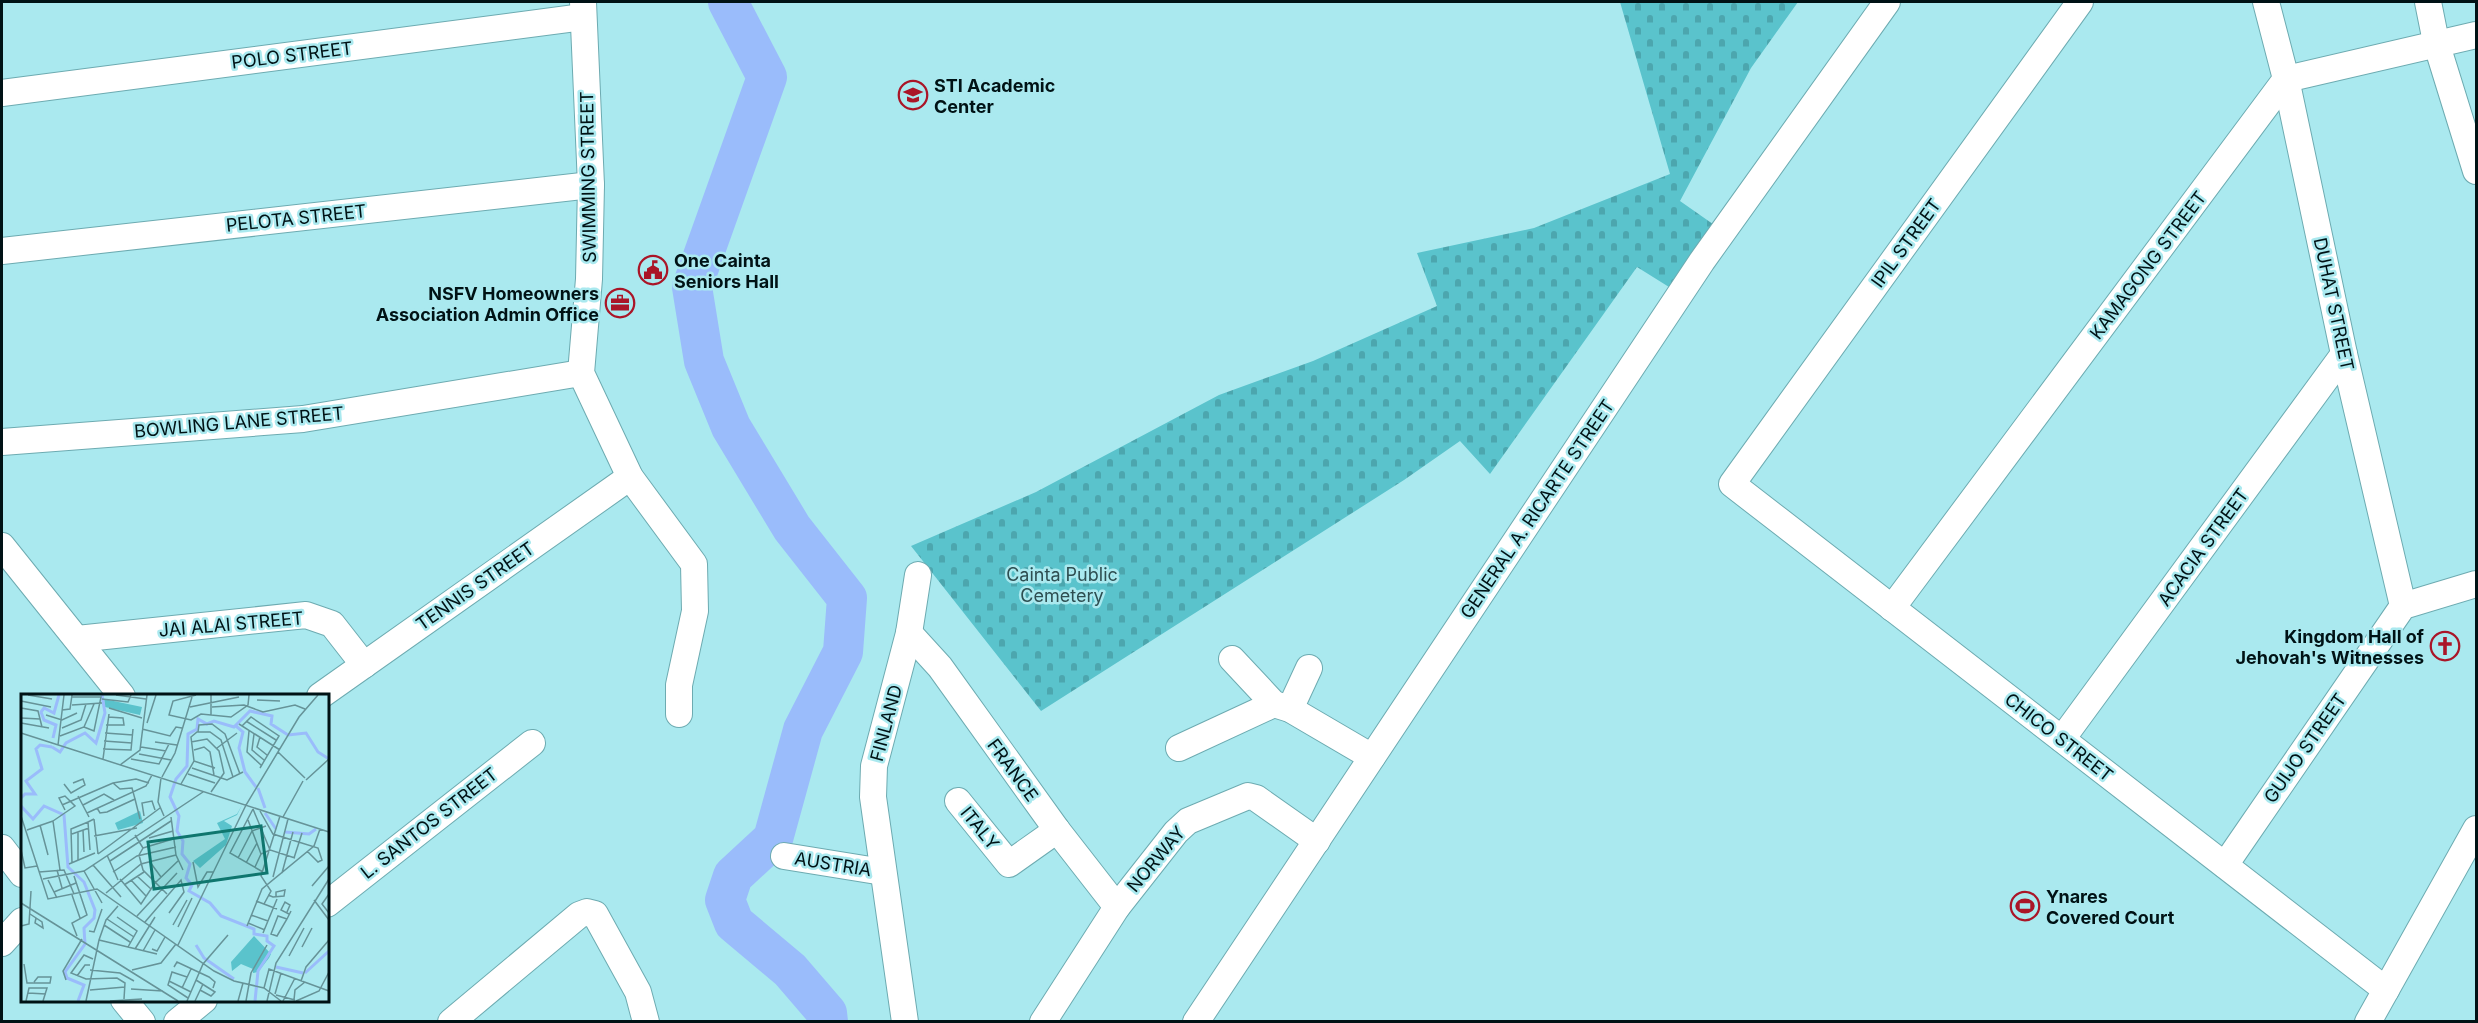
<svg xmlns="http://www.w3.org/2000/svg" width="2478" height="1023" font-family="Inter,sans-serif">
<defs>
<pattern id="cemetery-stones" width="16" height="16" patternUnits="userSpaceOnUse" patternTransform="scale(1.5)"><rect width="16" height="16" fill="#5ac3cc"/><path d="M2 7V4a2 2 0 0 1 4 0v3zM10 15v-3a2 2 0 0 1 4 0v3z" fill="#4ca6ae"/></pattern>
</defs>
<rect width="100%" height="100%" fill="#aae9ef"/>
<!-- cemetery -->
<path fill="url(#cemetery-stones)" d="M1620,2h178l-47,66 -71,133 40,28 -43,63 -40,-25 -147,207 -30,-33 -56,39 -363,231 -130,-165 125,-54 183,-97 94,-34 124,-55 -20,-53 117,-25 136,-54z"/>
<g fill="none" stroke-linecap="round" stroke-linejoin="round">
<!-- river -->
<path stroke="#9abcfb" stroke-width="40" d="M728,2l39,75 -75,210 12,74 27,66 61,101 55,70 -4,54 -40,78 -30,109 -40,37 -8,24 9,23 56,47 37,43 1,9"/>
<!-- minor casing -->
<g stroke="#6dabb1" stroke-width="28">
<g id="minor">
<path d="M583,2l8,183 -2,94 -8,94 49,104 64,87 1,47 -16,74v29"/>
<path d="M2080,2l-348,482 654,506"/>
<path d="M2266,2l20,77 58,275 59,252"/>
<path d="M2428,2l8,40 40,129"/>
<path d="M2,93l581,-76"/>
<path d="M2,251l589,-66"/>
<path d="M2,442l301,-23 278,-46"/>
<path d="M2,546l120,150"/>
<path d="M1892,608l394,-529 190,-44"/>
<path d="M909,633l31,34 117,163 60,77"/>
<path d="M77,639l229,-24 26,9 32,41"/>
<path d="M1232,659l42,45 16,5 82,48"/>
<path d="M320,696l310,-219"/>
<path d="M1290,709l19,-41"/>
<path d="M2062,739l282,-385"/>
<path d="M1179,748l95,-44"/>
<path d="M958,801l51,63 48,-34"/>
<path d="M2,848l20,26"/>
<path d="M784,856l99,16"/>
<path d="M2225,865l178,-259 73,-22"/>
<path d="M327,904l205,-161"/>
<path d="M2,943l20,-22"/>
<path d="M124,1000l18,22"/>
<path d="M177,1022l27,-22"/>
<path d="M451,1022l128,-107 8,-3 8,2 43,78 8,30"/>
<path d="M905,1022l-32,-225 1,-31 35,-133 9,-58"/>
<path d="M1043,1022l74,-115 59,-75 12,-11 60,-25 8,2 61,43"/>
<path d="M1196,1022l506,-761 185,-259"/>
<path d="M2368,1022l108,-193"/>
</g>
</g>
<!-- minor -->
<use href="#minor" stroke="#fff" stroke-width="26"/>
</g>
<!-- icons -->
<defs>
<g id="school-ring" transform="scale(1.5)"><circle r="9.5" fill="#aae9ef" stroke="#aa1527" stroke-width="1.5"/><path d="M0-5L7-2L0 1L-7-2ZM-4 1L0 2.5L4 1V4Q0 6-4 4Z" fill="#aa1527"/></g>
<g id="civic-ring" transform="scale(1.5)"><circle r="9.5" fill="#aae9ef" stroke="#aa1527" stroke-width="1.5"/><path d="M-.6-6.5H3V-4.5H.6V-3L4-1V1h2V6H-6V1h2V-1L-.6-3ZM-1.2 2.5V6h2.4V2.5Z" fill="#aa1527"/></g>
<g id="office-ring" transform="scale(1.5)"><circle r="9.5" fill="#aae9ef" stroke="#aa1527" stroke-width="1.5"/><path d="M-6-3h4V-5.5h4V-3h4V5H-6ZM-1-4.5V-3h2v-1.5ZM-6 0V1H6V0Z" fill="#aa1527"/></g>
<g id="church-ring" transform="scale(1.5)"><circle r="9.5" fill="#aae9ef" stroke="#aa1527" stroke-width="1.5"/><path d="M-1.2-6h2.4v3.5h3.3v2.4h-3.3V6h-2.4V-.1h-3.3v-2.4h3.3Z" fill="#aa1527"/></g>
<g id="stadium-ring" transform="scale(1.5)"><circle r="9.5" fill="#aae9ef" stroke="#aa1527" stroke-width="1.5"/><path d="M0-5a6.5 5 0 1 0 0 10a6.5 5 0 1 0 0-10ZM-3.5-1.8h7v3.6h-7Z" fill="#aa1527"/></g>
</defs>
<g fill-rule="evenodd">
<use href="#school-ring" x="913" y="95"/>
<use href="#civic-ring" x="653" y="270"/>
<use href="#office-ring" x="620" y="303"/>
<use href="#church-ring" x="2445" y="646"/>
<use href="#stadium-ring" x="2025" y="906"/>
</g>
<g text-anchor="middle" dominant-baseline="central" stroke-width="5" stroke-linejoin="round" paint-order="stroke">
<!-- street labels -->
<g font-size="18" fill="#001215" stroke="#aae9ef">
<text transform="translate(292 55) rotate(-7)">POLO STREET</text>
<text transform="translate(588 177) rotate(-91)">SWIMMING STREET</text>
<text transform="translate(296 218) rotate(-6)">PELOTA STREET</text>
<text transform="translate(1906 243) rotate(-54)">IPIL STREET</text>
<text transform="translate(2148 265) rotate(-53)">KAMAGONG STREET</text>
<text transform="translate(2334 304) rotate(78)">DUHAT STREET</text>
<text transform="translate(239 422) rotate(-5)">BOWLING LANE STREET</text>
<text transform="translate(1537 509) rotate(-56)">GENERAL A. RICARTE STREET</text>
<text transform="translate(2203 547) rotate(-54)">ACACIA STREET</text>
<text transform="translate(475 586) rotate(-35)">TENNIS STREET</text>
<text transform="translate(231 624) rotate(-5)">JAI ALAI STREET</text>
<text transform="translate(886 723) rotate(-75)">FINLAND</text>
<text transform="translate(2059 737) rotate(38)">CHICO STREET</text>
<text transform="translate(2305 748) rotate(-55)">GUIJO STREET</text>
<text transform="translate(1013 770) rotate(54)">FRANCE</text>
<text transform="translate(429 823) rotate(-38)">L. SANTOS STREET</text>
<text transform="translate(980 828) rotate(51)">ITALY</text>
<text transform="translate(1156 859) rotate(-50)">NORWAY</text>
<text transform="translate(833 864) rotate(9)">AUSTRIA</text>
</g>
<!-- poi labels -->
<g font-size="18" font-weight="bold" fill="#001215" stroke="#aae9ef" text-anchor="start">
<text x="934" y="85">STI Academic<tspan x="934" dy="21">Center</tspan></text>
<text x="674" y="260">One Cainta<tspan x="674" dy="21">Seniors Hall</tspan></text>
<text x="599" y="293" text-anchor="end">NSFV Homeowners<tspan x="599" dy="21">Association Admin Office</tspan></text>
<text x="2424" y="636" text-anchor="end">Kingdom Hall of<tspan x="2424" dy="21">Jehovah's Witnesses</tspan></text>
<text x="2046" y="896">Ynares<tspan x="2046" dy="21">Covered Court</tspan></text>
</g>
<!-- park labels -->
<g font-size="18" fill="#2e4e51" stroke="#aae9ef">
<text x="1062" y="574">Cainta Public<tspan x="1062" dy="21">Cemetery</tspan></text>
</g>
</g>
<!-- overview -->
<g transform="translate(21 694)">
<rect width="308" height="308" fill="#aae9ef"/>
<path d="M83,5l38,8 -2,8 -35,-8zM233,242l17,18 -2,4 -11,14 -5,1v-4l-12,-5 -9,7 -1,-9z" fill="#5ac3cc"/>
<path d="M221,111l-5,10 -13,6 8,5 -6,19 -26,23 -7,-7 32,-22 -8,-16 20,-9z" fill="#5ac3cc"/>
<path d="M119,117l3,12 -25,7 -3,-7z" fill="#5ac3cc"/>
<path fill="none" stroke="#9abcfb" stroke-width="3" d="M215,32l7,6 -4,16 6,24 11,15M32,44l3,-13 -12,-5 -3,-8 3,-4 10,5 5,-18M31,53l8,5 6,-9 19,-10 11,10 9,-30 -3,-18M237,94l7,20M0,104l4,-4h10l-9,-13 16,-12 -6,-20 4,-4 12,2M0,112l12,13 11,-13 20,9 4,52 16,15 11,28 -1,8 -10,10 1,16 -20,28 2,6 17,7 -6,16M244,119l11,16M264,138l24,2 7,-5M175,251l8,13 30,21M255,273l27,6M284,279l24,-22M234,307l3,-30 16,-25 -7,-5v-5l-13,-2v-5l-33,-13 -11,-13 -21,-12 3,-6 -6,-7 4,-14 -8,-10 1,-13 -6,-10 2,-15 -9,-19 6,-18 11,-13 1,-32 9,-5 1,-10 9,5 7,-3 20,6 16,-16 22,5 -1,8 17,11 18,-2 12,19 11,7"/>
<path fill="none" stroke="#669398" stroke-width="1.5" d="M7,1l24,4M95,1l30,4M175,1l-23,6 -4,14 22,5 10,-6 30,3 17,-12 1,-10M51,3h29l-7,34 -10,-4M81,5l26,3 3,-7M236,6l23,1M0,7l30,6M51,11l30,-2M169,13l49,-10M191,13l32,-2 19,7 32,-7 10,4M0,14l17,3 4,16M88,14l33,10M41,16l8,-1 2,-14M25,21l16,5 15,-7M190,21v-20M0,24l19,1M225,27l30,19M0,29l28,5M126,29l9,-28M218,30l41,26M85,31h18l-1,-7 -15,-1M221,32l9,-9 28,19 -19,32M41,34l19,-8 5,-16M121,35l28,7 6,-9 6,1M228,37l-2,21 14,13M177,38l1,-7 13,-1 13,10 15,40M0,39l308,99M84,39l28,2M233,40l-2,16 12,10M39,42l24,-9 10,-23M239,43l-3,10 10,8M83,47l28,2M134,48l22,3M170,48l16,-3 12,12 5,22 -13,19M37,51l6,-50M120,53l25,4M196,54l20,-15M82,55l28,1 2,-21M173,56l10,-3 6,5 4,23M257,58l27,26M118,60l32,6M82,65l6,-45M110,65l28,5 10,-20M173,67l21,7M99,71l20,-15 7,-55M171,74l35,12 16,-8M167,80l27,9M141,83l13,-24 17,-56M140,84l-3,24 6,14M285,86l23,-21M43,90l7,9 14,-8 -2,-6 -10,4M160,90l13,-23 -3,-24 6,-5h13l11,8 12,37M57,102l11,21M114,105l5,20M41,111l51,-22 23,-4 13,4M62,111l21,-11 10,6M76,114l3,5 7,-1 28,-13 -3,-11 -12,1 -7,-6M232,115l-23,44 33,19M232,115l17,41 25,8M239,117l13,23 45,14 4,12 -4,2 -11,-11M66,119l59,-27 6,-11M0,122l27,83 49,-10 117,82 20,10 30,7 17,13M123,122l-2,-13 10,-2 3,9M150,123l5,38 7,15M262,123l20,-36M73,125l4,35M227,126l13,34M32,127l22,-15 -10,-10 -6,2 6,12M32,127l7,49M19,131l8,30M6,136l26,-9M62,136l1,22M57,138v28M51,140l17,-6M114,141l8,13 -4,7 4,15 24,24M73,142l43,-8M128,144l24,-7M122,154l30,-9M0,156l4,18 12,-2M69,156l-2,-28 6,-3M77,160l62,-46M86,161l11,25M217,164l14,-27 14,-5M273,164l8,-25M89,167l61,-40M129,168l11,15M172,168l5,25 9,-15h6M51,169l-1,-34 17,-7M225,169l11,-20M48,170l26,-11M72,171l28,32M234,173l6,-13 9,-4M36,176l5,18M63,177l18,32M18,178l25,-2 10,24M92,178l24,-16 39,-9M261,179l11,-41M53,182l13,39 -15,8 5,13M116,182l14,13M252,183l15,-58M22,185l41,-8 119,-79M99,185l21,25 14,-21 24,-23M27,186l9,18M110,186l15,16M103,191l20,-13M291,192l17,-20M33,198l22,-9M85,199l35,-29 35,-9M308,200l-7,10 7,9M51,201l8,23M247,201l5,2 11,-1 1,-6 -9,2v4M293,206l15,20M235,207l21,8M0,209l157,98M243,210l7,-13 -10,-15 19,-60M266,218l3,-7 -5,-3 -4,8 8,4M9,220l12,8 1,6 -8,-5 1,-5M230,221l17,6M116,222l40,-43M96,223l20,14 -9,16M86,225l27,18M266,225l-9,-3 -7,18 6,2 10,-17 4,-8M124,228l36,-42 3,12 -15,21M227,229l17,7M83,231l26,17M152,231l14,-25M0,232l8,-2 2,-33M226,232l15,-37 52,-43 6,-17M157,233l14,-29M68,237l5,1 8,-23M242,239l14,-34M78,246l58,14M157,251l68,-140 53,-88 19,-22M281,253l10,-19M114,255l20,-32M131,255l5,2 8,-14M122,257l12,-21M268,262l15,-28M72,265l-9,-4 -13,18 15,6 31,-1 8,5 -1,16M3,270l3,19h23l1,-6h-13l-4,5M153,273l3,-5 32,15 6,5 -2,6M69,276l30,3 14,8M111,276l29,-7 15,-19M56,282l8,-11h5M166,283l-15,-5 -4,13 20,13M45,286l-3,-9 19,-32M175,286l19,12 -4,4 -11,-6M148,287l22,11M280,287l5,-14 23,-27M161,294l9,-19M243,294l5,-19 60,22M110,295l32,2M69,296l35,-3M7,299l18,1M254,300l6,-21M255,301l19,5M273,306l1,-10 10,-8M5,307l3,-13h18l-4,13M65,307l13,-61 7,-20 12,-14M89,307l32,-2M166,307l16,-37 25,-29M174,307l8,-17M217,307l5,-18M225,307l5,-28 16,-28M246,307l9,-38 53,-84M262,307l12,-23M275,307l23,-10 10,-19"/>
<path fill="#0f766e" fill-opacity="0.15" stroke="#0f766e" stroke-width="3" d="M240,132l6,47 -113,16 -6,-47z"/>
<rect width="308" height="308" fill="none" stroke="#001215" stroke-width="3"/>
</g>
<!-- border -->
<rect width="2478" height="1023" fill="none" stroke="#001215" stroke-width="6"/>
</svg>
